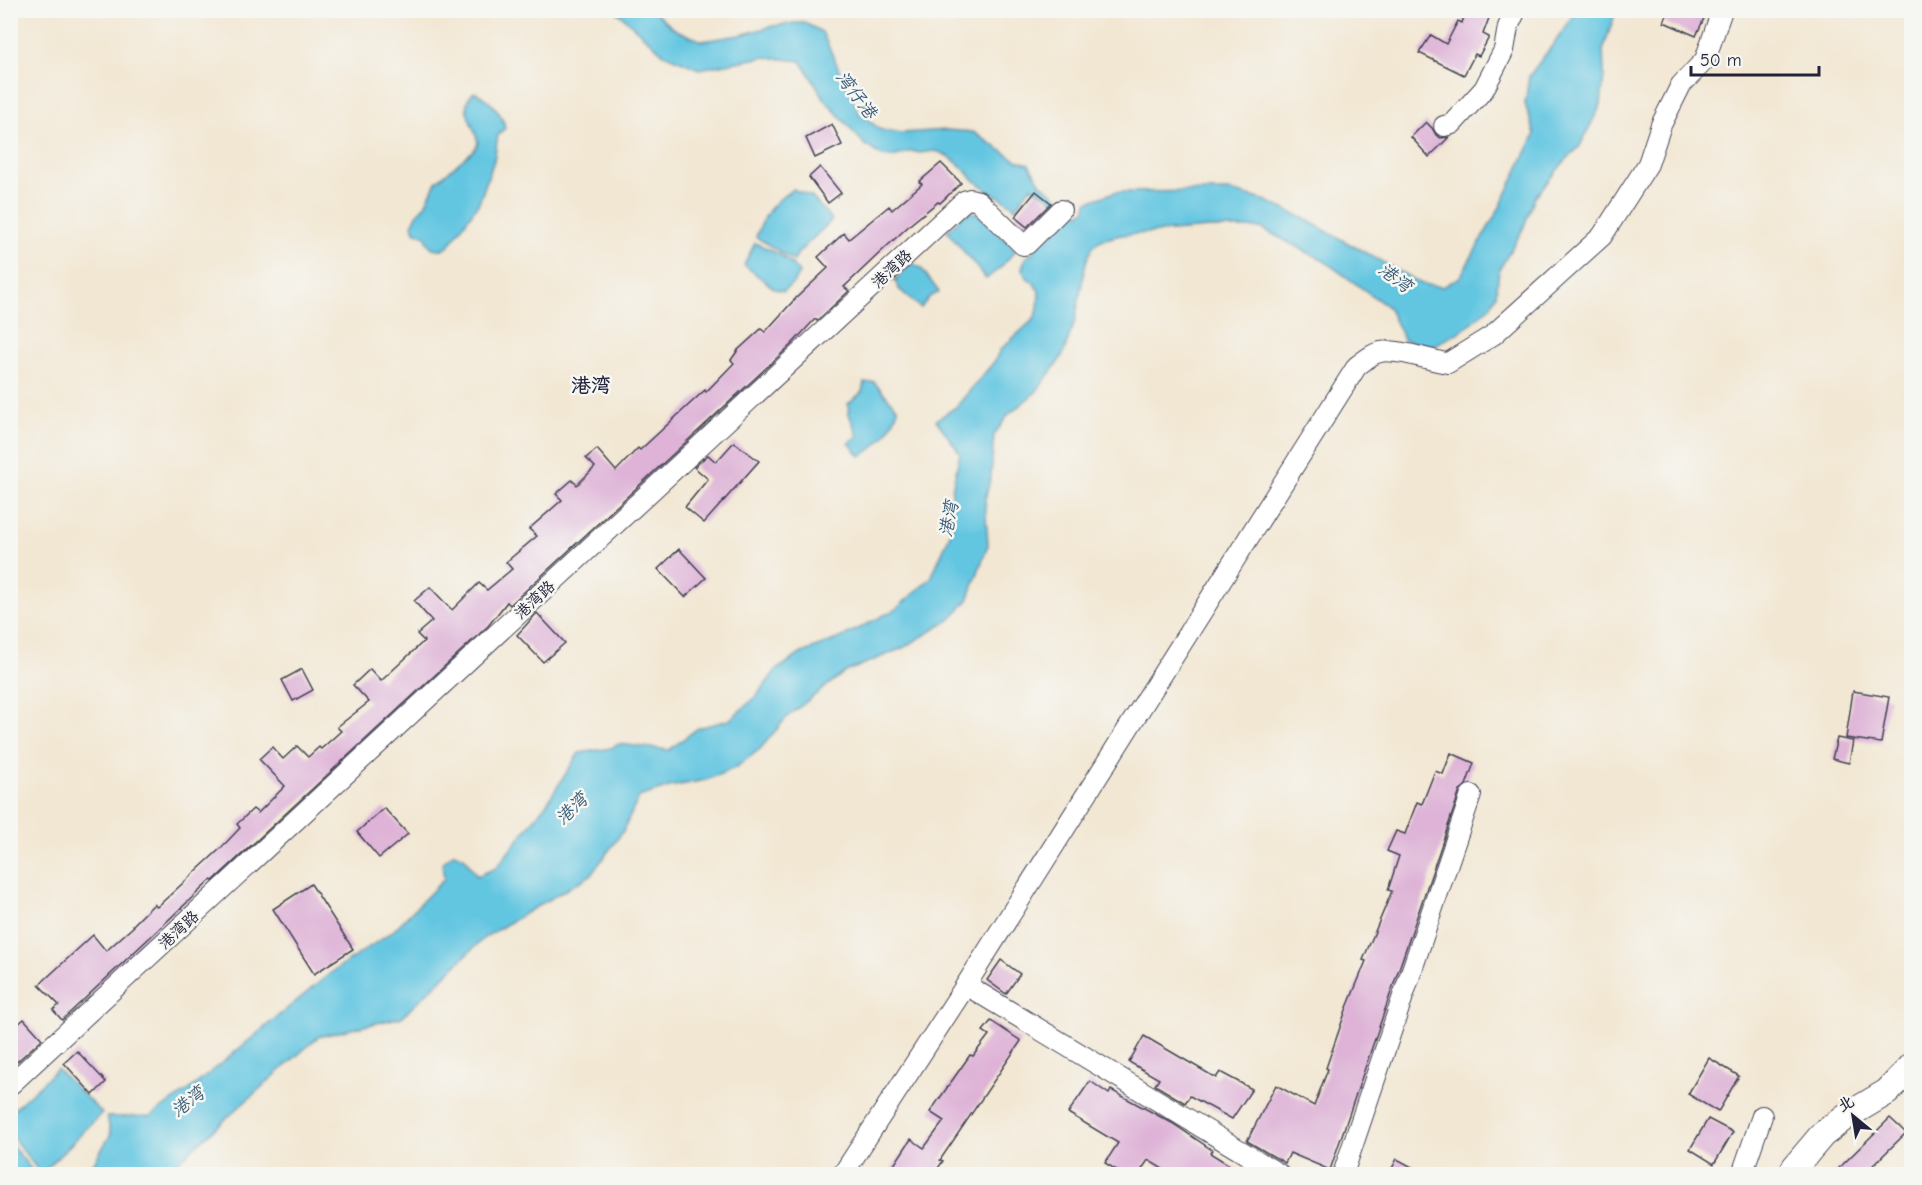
<svg xmlns="http://www.w3.org/2000/svg" width="1922" height="1185" font-family="'Comic Neue','LXGW WenKai TC',sans-serif">
<rect width="100%" height="100%" fill="#f6f6f2"/>
<filter id="ink" filterUnits="userSpaceOnUse"><feTurbulence type="fractalNoise" baseFrequency=".0167" numOctaves="2"/><feDisplacementMap in="SourceGraphic" scale="12" xChannelSelector="R" yChannelSelector="G"/><feConvolveMatrix kernelMatrix="1 2 1 2 8 2 1 2 1" color-interpolation-filters="sRGB"/></filter>
<filter id="wash" filterUnits="userSpaceOnUse"><feTurbulence type="fractalNoise" baseFrequency=".008" numOctaves="4" result="noise"/><feDisplacementMap in="SourceGraphic" scale="24" xChannelSelector="R" yChannelSelector="G"/><feGaussianBlur stdDeviation="1.35" result="paint"/><feColorMatrix in="noise" values="0 0 0 0 0 0 0 0 0 0 0 0 0 0 0 0 0 1.4 0 .05"/><feComposite in="paint" operator="in"/></filter>
<g filter="url(#wash)">
<rect width="100%" height="100%" fill="#f2e7d3"/>
<!-- water -->
<g fill="#63c6e1" stroke="#42748e" stroke-width="1.5">
<path d="M616,11h37l23,19 26,11 38,-6 33,-9 21,-3h11l17,9 37,81 22,17 21,3 45,-3 26,2 43,28 13,4 11,19 39,31 7,-5 1,-7 28,-10 115,-1 34,9 37,17 121,67 21,3 17,-10 40,-70 35,-73 -10,-30 4,-28 35,-46 11,-19h41l-13,39 1,25 -3,29 -21,42 -16,16 -29,35 -12,32 -24,41 -3,25 -5,11 -28,24 -30,16 -29,-6 -16,-33 -64,-46 -63,-33h-52l-88,7 -20,5 -8,6 -7,16 -11,59 -13,36 -26,35 -28,23 -14,20 -3,41 -6,24 3,45 -20,55 -18,20 -47,28 -58,24 -57,44 -28,33 -25,19 -29,12 -37,7 -30,10 -16,34 -32,44 -106,62 -83,80 -84,20 -154,137h-77l24,-40 -4,-17 43,-1 39,-26 140,-116 64,-43 51,-52 -2,-16 12,-10 10,4 13,19 19,-8 51,-65 32,-50 32,-5 8,-4 50,6 29,-22 31,-8 27,-23 20,-27 26,-17 40,-16 54,-28 35,-31 22,-51 -1,-37 8,-37 -24,-33 20,-13 38,-45 6,-12 34,-31 4,-9 1,-19 -6,-9 -7,-5 -4,-8 3,-11 7,-5 29,-43 -13,-14 -17,-9 -16,21c-9,-9 -21,-13 -32,-21 -18,-12 -21,-26 -44,-35 -10,-3 -16,4 -27,-1l-19,6 -11,-1 -17,-11 -39,-44 -25,-40 -37,-4 -65,12 -35,-15z"/>
<path d="M474,92c14,6 29,21 31,36l-7,7 -4,25 -15,43 -31,44c-10,5 -21,2 -22,-11l-12,-5 -2,-6 6,-12 7,-8 11,-23 38,-32 4,-7c-2,-17 -22,-36 -4,-51z"/>
<path d="M793,189l19,8 20,23 -34,33 -4,8 -38,-24c9,-24 16,-34 37,-48z"/>
<path d="M970,212l7,1 39,37 -16,18 -14,11 -39,-48 15,-15z"/>
<path d="M755,243c15,6 36,16 44,30l-5,9 -10,9 -9,-2 -31,-24z"/>
<path d="M912,263l9,5 18,24 -10,5 -8,11 -22,-19 -4,-9z"/>
<path d="M874,382l24,27c-6,20 -19,38 -38,47l-11,-13 9,-7 -9,-22 -1,-10 14,-12 2,-9z"/>
<path d="M57,1069l45,44 -61,61 -30,-39v-23z"/>
<path d="M10,1144h1l24,30h-24z"/>
</g>
<g id="blocks">
<!-- building -->
<g fill="#deb3d7">
<path d="M1466,10h26l-9,24 6,3 -10,19 -4,-2 -11,21 -45,-22 12,-18 15,9 12,-23 4,2z"/>
<path d="M1669,10h23l13,6 -9,20 -32,-14z"/>
<path d="M1426,122l6,6 4,7 5,3 8,-1 -20,20 -18,-20z"/>
<path d="M832,124l10,21 -27,13 -9,-20z"/>
<path d="M941,163l20,20 -21,20 -2,-1 -26,21 -26,24 -42,40 5,4 -32,30 -2,-2 -23,25 -282,261 -3,-3 -19,24 -275,255 -2,-1 -149,140 -9,-10 6,-5 -20,-20 54,-50 13,16 28,-25 -1,-1 21,-21 3,3 63,-58 20,-21 -3,-4 16,-15 5,4 27,-27 -26,-27 13,-12 11,12 14,-13 11,11 11,-10 2,2 20,-18 -4,-4 32,-25 -16,-17 17,-16 11,12 43,-40 -7,-7 15,-13 -18,-20 16,-14 22,23 27,-27 8,7 25,-21 -6,-7 31,-26 -8,-7 33,-29 -6,-6 16,-14 5,5 18,-18 -9,-9 11,-9 19,22 22,-23 2,2 65,-60 1,2 28,-29 -3,-3 7,-10 23,-21 4,3 30,-33 33,-31 -10,-11 26,-24 5,6 40,-33 3,4 30,-26 -3,-2z"/>
<path d="M820,167l21,26 -13,10 -19,-26z"/>
<path d="M1036,191l15,12 -24,24 -12,-10z"/>
<path d="M734,442l25,19 -55,62 -19,-16 23,-28 -14,-12 14,-12 8,7z"/>
<path d="M679,549l27,29 -21,19 -27,-28z"/>
<path d="M537,613l28,30 -22,19 -26,-27z"/>
<path d="M302,669l11,21 -20,11 -11,-21z"/>
<path d="M1853,691l36,6 -8,46 -35,-5z"/>
<path d="M1837,738l16,3 -4,22 -17,-4z"/>
<path d="M1451,753l23,10 -8,22 -6,6 -130,379 -40,-17 -5,10 -38,-22 29,-56 38,21 14,-37 -2,-1 20,-58 20,-49 -3,-1 29,-69 -4,-1 11,-34 -12,-5 9,-20 9,3 12,-32 5,2 13,-33 8,3z"/>
<path d="M384,808l24,26 -29,24 -22,-26z"/>
<path d="M311,884l42,65 -39,25 -41,-65z"/>
<path d="M1001,960l19,14 -14,20 -19,-14z"/>
<path d="M24,1019l18,20 -32,29v-37z"/>
<path d="M991,1021l30,20 -81,119 3,1 -9,13h-46l23,-35 13,9 20,-27 -14,-9 40,-57 3,1 16,-21 -6,-4z"/>
<path d="M1144,1036l72,42 4,-6 32,17 -20,30 -42,-23 -5,7 -30,-18 4,-6 -30,-17z"/>
<path d="M77,1051l29,31 -13,13 -29,-32z"/>
<path d="M1709,1058l30,18 -21,36 -30,-18z"/>
<path d="M1090,1081l19,13 2,-4 61,33 40,27 -2,3 34,21h-73l-23,-14 -9,14h-16l-18,-11 13,-20 -50,-30z"/>
<path d="M1890,1118l16,15 -42,41h-31z"/>
<path d="M1708,1119l25,13 -19,32 -24,-15z"/>
<path d="M1397,1159l28,15h-36z"/>
</g>
</g>
</g>
<g filter="url(#ink)">
<use href="#blocks" fill-opacity="0" stroke="#414052" stroke-width="1.5"/>
<g fill="none" stroke-linecap="round" stroke-linejoin="round">
<!-- minor casing -->
<g stroke="#414052" stroke-width="22">
<g id="minor">
<path d="M1444,126l8,-2 32,-35 20,-39 4,-23 8,-17"/>
<path d="M966,985l313,189"/>
<path d="M10,1085l954,-884 6,-2 8,2 45,44 4,-1 34,-34"/>
<path d="M843,1174l123,-189 391,-619c6,-4 13,-11 20,-13 16,-7 53,8 71,10l45,-28 109,-99 46,-72 13,-39 20,-40 24,-25 17,-50"/>
<path d="M1343,1174l128,-379"/>
<path d="M1742,1174l20,-58"/>
</g>
</g>
<!-- tertiary casing -->
<g stroke="#414052" stroke-width="28">
<path id="tertiary" d="M1791,1174l4,-7 27,-32 23,-18 42,-25 25,-26"/>
</g>
<!-- minor -->
<use href="#minor" stroke="#fff" stroke-width="20"/>
<!-- tertiary -->
<use href="#tertiary" stroke="#fff" stroke-width="26"/>
</g>
</g>
<g text-anchor="middle" dominant-baseline="central" stroke-width="5" stroke-linejoin="round" paint-order="stroke">
<!-- street labels -->
<g font-size="16" fill="#22223b" stroke="#f6f6f2">
<text transform="translate(892 269) rotate(-43)">港湾路</text>
<text transform="translate(535 600) rotate(-43)">港湾路</text>
<text transform="translate(179 930) rotate(-43)">港湾路</text>
</g>
<!-- water labels -->
<g font-size="18" font-style="italic" fill="#395b75" stroke="#f6f6f2">
<text transform="translate(856 95) rotate(53)">湾仔港</text>
<text transform="translate(1395 278) rotate(37)">港湾</text>
<text transform="translate(949 519) rotate(-79)">港湾</text>
<text transform="translate(572 809) rotate(-44)">港湾</text>
<text transform="translate(188 1102) rotate(-38)">港湾</text>
</g>
<!-- quarter labels -->
<g font-size="20" font-weight="bold" fill="#22223b" stroke="#f6f6f2">
<text x="591" y="385">港湾</text>
</g>
</g>
<!-- margin -->
<rect width="1922" height="1185" fill="none" stroke="#f6f6f2" stroke-width="36"/>
<!-- north arrow -->
<g transform="translate(1853 1116) rotate(330)" stroke="#f6f6f2" stroke-width="4.5" paint-order="stroke">
<path d="M0-4.5L10 22L0 15L-10 22Z" fill="#22223b"/>
<text y="-9" font-size="16" font-weight="bold" text-anchor="middle" fill="#22223b">北</text>
</g>
<!-- scale -->
<path d="M1691 66v9h128v-9" fill="none" stroke="#22223b" stroke-width="3"/>
<text x="1700" y="66" font-size="18" fill="#22223b" stroke="#f6f6f2" stroke-width="4.5" paint-order="stroke">50 m</text>
</svg>
